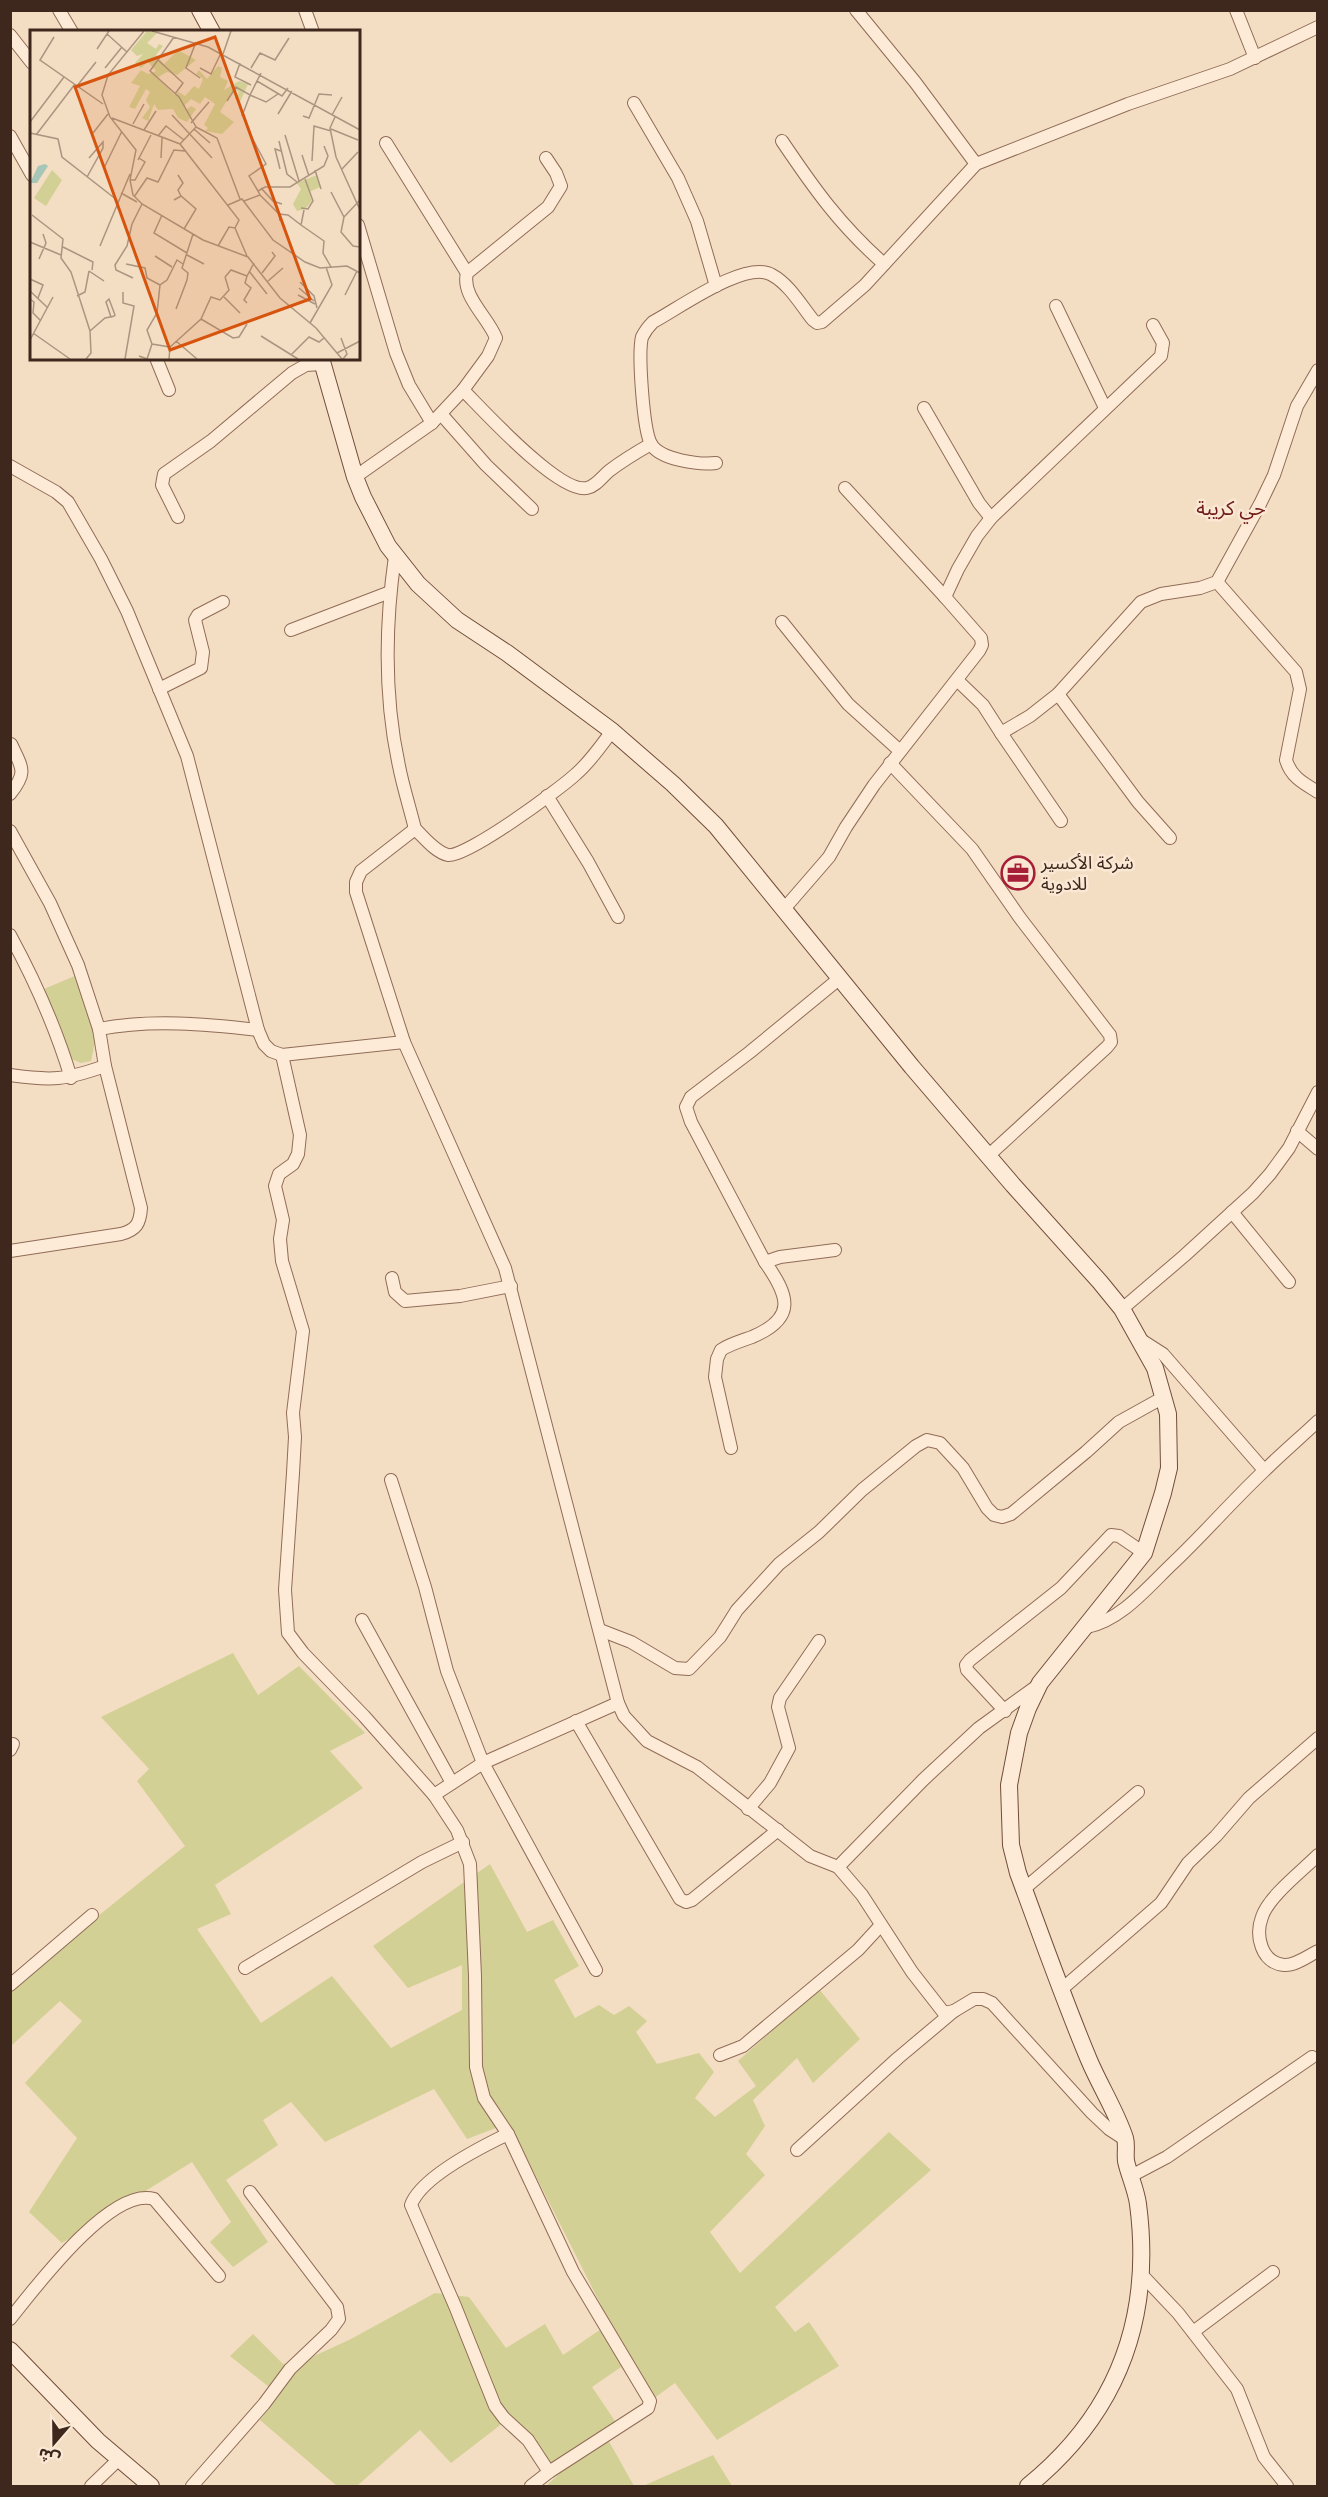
<svg xmlns="http://www.w3.org/2000/svg" width="1328" height="2497" font-family="'Times New Roman','Noto Sans Arabic',serif">
<rect width="100%" height="100%" fill="#f3ddc3"/>
<!-- green -->
<g fill="#d3d095">
<path d="M77,975l19,62 -5,24 -10,2 -12,-5 -7,-28 -18,-41z"/>
<path d="M233,1653l25,42 41,-29 66,67 -35,18 33,37 -148,97 16,29 -34,15 64,94 71,-47 59,72 71,-38v-45l-54,23 -35,-42 117,-82 37,68 26,-12 26,46 -25,14 21,38 24,-13 15,10 15,-9 18,15 -11,11 21,32 42,-11 15,19 -19,26 20,19 41,-31 -18,-25 81,-72 41,50 -47,44 -16,-25 -44,42 12,26 -19,28 19,21 -55,57 30,41 149,-141 42,38 -156,137 20,25 14,-10 30,44 -122,74 -42,-57 -29,21 -25,-37 -29,20 25,37 -15,5 32,57h-88l11,-10 -45,-60 -61,47 -31,-33 -63,56h-20l-77,-66 19,-25 -49,-39 23,-22 30,30 29,-7 39,-18 84,-46 34,4 37,51 39,-24 18,31 47,-32 -101,-200 -42,16 -33,-50 -109,53 -34,-40 -28,18 15,25 -52,35 42,62 -35,25 -23,-25 21,-20 -39,-60 -130,81 -33,-31 48,-74 -52,-55 57,-62 -22,-20 -49,45v-60l174,-140 -48,-65 12,-12 -48,-52z"/>
<path d="M713,2455l19,31h-89z"/>
</g>
<g fill="none" stroke-linecap="round" stroke-linejoin="round">
<!-- street casing -->
<g stroke="#906c57" stroke-width="14">
<g id="street">
<path d="M59,10l13,22"/>
<path d="M305,10l8,22"/>
<path d="M856,10l59,72 61,82"/>
<path d="M1236,10l19,48"/>
<path d="M10,35l22,28"/>
<path d="M634,103l44,75 19,43 19,65"/>
<path d="M10,136l22,39"/>
<path d="M782,141c33,49 58,84 102,123"/>
<path d="M386,143l81,130"/>
<path d="M358,225l38,128 13,32 23,38"/>
<path d="M1056,306l49,102"/>
<path d="M156,358l13,32"/>
<path d="M463,390l25,-34 8,-18c-8,-21 -35,-42 -29,-65l81,-66 13,-21 -5,-13 -10,-15"/>
<path d="M924,408l55,95 12,15"/>
<path d="M441,414l45,51 46,44"/>
<path d="M716,463c-16,2 -56,-3 -65,-19 -8,-15 -13,-91 -9,-107 3,-6 6,-10 11,-15 25,-13 93,-63 119,-47 17,9 29,30 41,45l4,3 5,-1 43,-37 111,-121 152,-60 102,-35 88,-42"/>
<path d="M10,466l46,26 12,10 33,57 26,52 60,145 71,274 6,14 7,7 11,4 122,-13"/>
<path d="M355,477l77,-54 31,-33c20,20 96,104 124,98 9,-2 15,-11 22,-17 13,-10 28,-19 42,-27"/>
<path d="M845,488l100,109"/>
<path d="M178,517l-16,-32 2,-11 47,-33 81,-68 14,-8 16,-1"/>
<path d="M395,556c-10,70 -11,141 4,210 4,21 11,42 16,63"/>
<path d="M1217,582l79,90 4,17 -14,71c5,17 17,23 32,32"/>
<path d="M782,622l66,82 52,47"/>
<path d="M291,630l99,-38"/>
<path d="M957,680l26,25 18,28 29,-17 28,-22 83,-92 20,-8 39,-6 17,-6 43,-78 14,-29 23,-69 21,-36"/>
<path d="M159,689l42,-21 2,-16 -8,-32 3,-5 25,-13"/>
<path d="M1058,694l80,108 32,36"/>
<path d="M612,731c-11,15 -22,31 -36,43 -16,15 -110,84 -128,81 -13,-3 -24,-18 -33,-26l-54,42 -5,11v10l48,150 101,226 113,435 6,13 23,25 50,26 113,89 28,11 24,28 50,77 32,41 10,-2"/>
<path d="M1001,733l60,88"/>
<path d="M890,763l82,86 48,69 90,117 1,7 -4,5 -119,109"/>
<path d="M10,794c18,-22 12,-26 1,-50"/>
<path d="M547,796l41,66 30,55"/>
<path d="M10,831l40,72 28,62 21,64"/>
<path d="M784,909l45,-52 17,-30 28,-42 105,-134 3,-6 -1,-7 -36,-41 13,-28 19,-33 14,-18 170,-162 2,-13 -10,-18"/>
<path d="M10,935c25,46 46,93 61,143"/>
<path d="M282,1055l18,80 -2,19 -5,10 -14,10 -4,12 8,34 -3,19 2,22 21,70 -10,82 2,24 -2,36 -8,117 3,43 15,20 61,63 70,79"/>
<path d="M10,1075c42,6 55,5 95,-9l-6,-37c52,-10 107,-5 159,1"/>
<path d="M1297,1131l21,18"/>
<path d="M1232,1212l57,70"/>
<path d="M835,1250l-55,7 -15,5 -74,-140 -5,-15 5,-10 59,-45 90,-74"/>
<path d="M10,1251l111,-17c15,-4 19,-10 20,-26l-36,-142"/>
<path d="M392,1278l3,14 10,9 55,-5 51,-10"/>
<path d="M1122,1309l62,-53 69,-63 17,-19 19,-26 29,-56"/>
<path d="M1138,1338l25,16 101,116"/>
<path d="M731,1448l-16,-71 2,-18 4,-9c9,-6 20,-9 31,-13 45,-19 37,-41 13,-75"/>
<path d="M391,1480l34,107 22,84 36,92 113,207"/>
<path d="M362,1620l90,163"/>
<path d="M1087,1627c34,-7 60,-39 84,-62 32,-30 61,-64 93,-94 17,-17 36,-33 54,-50"/>
<path d="M600,1630l31,12 44,26 14,1 31,-32 17,-27 42,-46 40,-32 43,-42 54,-44 11,-6 13,3 23,25 24,40 7,7 8,2 9,-3 75,-62 33,-30 45,-25"/>
<path d="M1005,1711l-38,-41 -1,-5 4,-5 91,-72 50,-53 8,1 25,17"/>
<path d="M576,1721l104,178 6,3 6,-2 86,-70"/>
<path d="M10,1750l3,-6"/>
<path d="M748,1809l22,-26 19,-35 -11,-41 2,-9 39,-57"/>
<path d="M1318,1855c-16,16 -50,42 -56,62 -7,18 -1,46 22,48 11,1 24,-9 34,-14"/>
<path d="M838,1867l85,-87 56,-52 58,-42"/>
<path d="M1024,1889l114,-97"/>
<path d="M245,1968l177,-106 41,-20"/>
<path d="M10,1985l82,-70"/>
<path d="M1062,1989l99,-86 27,-40 28,-27 33,-38 69,-60"/>
<path d="M720,2055l23,-9 115,-96 23,-25"/>
<path d="M508,2134c-27,13 -87,43 -97,71l44,101 40,100 9,12 24,22 21,32"/>
<path d="M797,2150l101,-92 56,-47 20,-12h9l9,4 100,110 17,16 17,11"/>
<path d="M1131,2176l36,-19 145,-100"/>
<path d="M1141,2274l37,39 59,76 27,68 23,29"/>
<path d="M10,2319c25,-31 101,-133 144,-120l65,77"/>
<path d="M1193,2332l80,-60"/>
<path d="M91,2486l28,-27"/>
<path d="M192,2486l72,-82 26,-35 41,-39 8,-11 -2,-12 -87,-115"/>
<path d="M531,2486l18,-14 99,-64 2,-7 -77,-129 -65,-138 -24,-36 -8,-31 -1,-91 -5,-112 -13,-34 -23,-35 49,-32 135,-60"/>
</g>
</g>
<!-- secondary casing -->
<g stroke="#724d3a" stroke-width="18">
<g id="secondary">
<path d="M200,10l12,22"/>
<path d="M321,358l34,119 8,20 25,49 30,38 39,36 50,33 105,78 61,53 43,42 196,241 101,118 87,97 22,27 33,59 13,46 1,54 -6,25 -19,60 -104,130 -12,25 -9,25 -10,52 2,60 7,28c23,62 45,125 71,187 11,26 27,51 36,78 2,7 0,15 1,23 3,14 10,28 12,43 15,115 -20,209 -110,282"/>
<path d="M10,2350l88,91 53,45"/>
</g>
</g>
<!-- street -->
<use href="#street" stroke="#fdebd8" stroke-width="12"/>
<!-- secondary -->
<use href="#secondary" stroke="#fdebd8" stroke-width="16"/>
</g>
<!-- icons -->
<defs>
<g id="office-ring" transform="scale(1.725)"><circle r="9.5" fill="#fae8d4" stroke="#a71f37" stroke-width="1.5"/><path d="M-6-3h4V-5.5h4V-3h4V5H-6ZM-1-4.5V-3h2v-1.5ZM-6 0V1H6V0Z" fill="#a71f37"/></g>
</defs>
<g fill-rule="evenodd">
<use href="#office-ring" x="1018" y="873"/>
</g>
<g text-anchor="middle" dominant-baseline="central" stroke-width="5" stroke-linejoin="round" paint-order="stroke">
<!-- poi labels -->
<g font-size="18" fill="#3e281d" stroke="#fae8d4" text-anchor="start">
<text x="1041" y="863">شركة الأكسير<tspan x="1041" dy="21">للادوية</tspan></text>
</g>
<!-- neighbourhood labels -->
<g font-size="20" fill="#701b17" stroke="#fae8d4">
<text x="1231" y="508">حي كريبة</text>
</g>
</g>
<!-- overview -->
<g transform="translate(30 30)">
<rect width="330" height="330" fill="#f3ddc3"/>
<path d="M117,1l10,2 -10,10 9,6 3,-5 4,2 -7,9 8,9 14,-14 18,10 -19,15 -10,-3 -10,6 18,17 4,-3 6,4 9,-10 5,3 4,-10 -7,-5 3,-4 8,9 11,-13 4,2 -2,9 8,4 -4,9 15,-9 9,3 -8,18 -5,-3 4,-7 -5,-3 -14,23 14,10 -12,12 -17,-3 3,-3 -4,-3 11,-21 -10,-7 -5,7 -9,-5 -6,6 1,5 5,-4 5,3 -9,13 -9,-4 -5,-9 -15,1 -4,-6 -6,17 -6,-3 8,-11 -4,-7 4,-8 -4,-3 -11,20 -6,-2 11,-21 -9,-3 10,-13 7,4 8,-3 -8,-9 -7,6 -6,-5 8,-9 -6,2 -6,-6zM22,140l10,10 -16,26 -12,-8zM287,145l3,12 -11,5 3,9 -7,8 -8,2 -4,-7 8,-15 -4,-6z" fill="#d3d095"/>
<path d="M15,134l3,2 -11,17h-7l8,-17z" fill="#a6c6b7"/>
<path fill="none" stroke="#ab9581" stroke-width="1.5" d="M79,1l-2,3 20,18M114,1l-36,44 -6,20 8,22 26,33 -6,30 3,15 9,9 61,36 45,17 32,41 36,30 26,31M122,1l56,16 152,83M24,7l-14,23 63,44M144,7l-24,34 29,26 17,30 -16,17M166,12l-10,26 14,10M67,19l10,-15M193,24l8,-23M128,30l25,23 -8,11M210,33l-5,14 16,8M75,38l17,-21M170,38l11,6 10,-21M221,38l9,-15 15,7 14,-22M227,51l25,15 6,-8M47,56l19,-24M197,71l9,-14 14,8 11,-22M248,84l14,-23M142,85l40,43M302,85l10,-18M212,86l8,-21 16,7 12,-8M273,86l6,2 10,-24 13,1M305,87l-5,11 6,29 24,53M82,88l68,26 59,76 -4,8 -6,-1 -11,19M0,92l34,-45M161,93l18,-21M103,94l11,-20M166,97l21,11 23,61M164,99l16,14M301,99l27,11M114,100l12,-19M0,103l28,6 4,18 55,43M63,103l15,-19M220,104l16,30 -17,12 9,15M6,105l39,-51M255,105l14,46M128,106l8,-10 18,14M249,111l8,33 10,8M272,125l7,21M131,128l1,-20M108,130l13,-25M282,131l2,-35 17,5M74,138l18,-37M250,139l-5,-20 6,2M312,139l16,-17M285,140l6,19M148,145l5,8 -5,7 3,6M57,147l16,-29v-6l-14,16M100,150h5l10,-18 -6,-4M231,158l12,13 9,3M301,162l13,25 16,-17M91,163l16,9M230,165l19,19 1,7M104,167l13,-19 11,4 16,-32 11,1M144,170l7,-4 15,13 -12,20M214,171l16,-6 -2,-4 7,-4h25l34,-21 4,-10 -4,-10M198,175l14,-6 31,41 32,22 15,6 27,-2 13,7M271,178l7,1 5,-8 -8,-22M274,180l-3,15 23,16 -1,12 8,14M249,184l9,1 13,10M2,185l31,24 -2,19 10,14 19,59 1,22 -5,6M132,185l-8,18 33,20M314,187l-3,15 12,14 7,1M205,198l12,28M0,212l31,13M70,216l30,-72M33,217l30,15 -1,8M157,225l17,9M125,226l17,11M9,229l7,-16 -3,-9M96,234l19,4 2,10 13,7M59,241l15,10M219,241l18,23M232,243l13,-17 -3,-4M217,246l-2,7 6,5 -7,12 3,3M195,247l6,-7 16,6 7,-13M103,248l-17,-8 -1,-5 12,-19 5,-22 10,-20M0,249l13,6 -5,13M238,251l15,-13M270,252l14,14 3,12M269,258l15,13M0,261l18,17M93,262v11l11,3 -9,53M268,265l17,9M315,265l12,-24M47,266l8,-4 4,-21M194,267l16,16M0,269l4,3 -1,11 8,8M146,279l11,-29 1,-7 -6,-5 11,-34M171,289l32,19 6,-1 8,-13M280,293l22,-38 -6,-18M60,301l15,-13 5,-1h1l3,-1 1,-1 -6,-16 -3,3 5,15M3,303l37,26M231,306l37,23M311,308l6,16 -4,5M0,310l23,-43M146,311l21,18M140,317l-18,-3 -5,-14 10,-17 3,-28 7,-5 10,-20 6,4M307,323l23,-12M261,325l18,-18 10,5 5,-4M109,326l8,3 5,-15M139,329l1,-12 31,-28 10,-22 9,3 9,-10 -4,-13"/>
<path fill="#d7540e" fill-opacity="0.15" stroke="#d7540e" stroke-width="3" d="M185,7l95,262 -140,51 -95,-263z"/>
<rect width="330" height="330" fill="none" stroke="#3e281d" stroke-width="3"/>
</g>
<!-- border -->
<rect width="1328" height="2497" fill="none" stroke="#3e281d" stroke-width="24"/>
<!-- north arrow -->
<g transform="translate(54 2443) rotate(200)" stroke="#fae8d4" stroke-width="4.5" paint-order="stroke">
<path d="M0-4.5L10 22L0 15L-10 22Z" fill="#3e281d"/>
<text y="-9" font-size="16" font-weight="bold" text-anchor="middle" fill="#3e281d">ش</text>
</g>
</svg>
